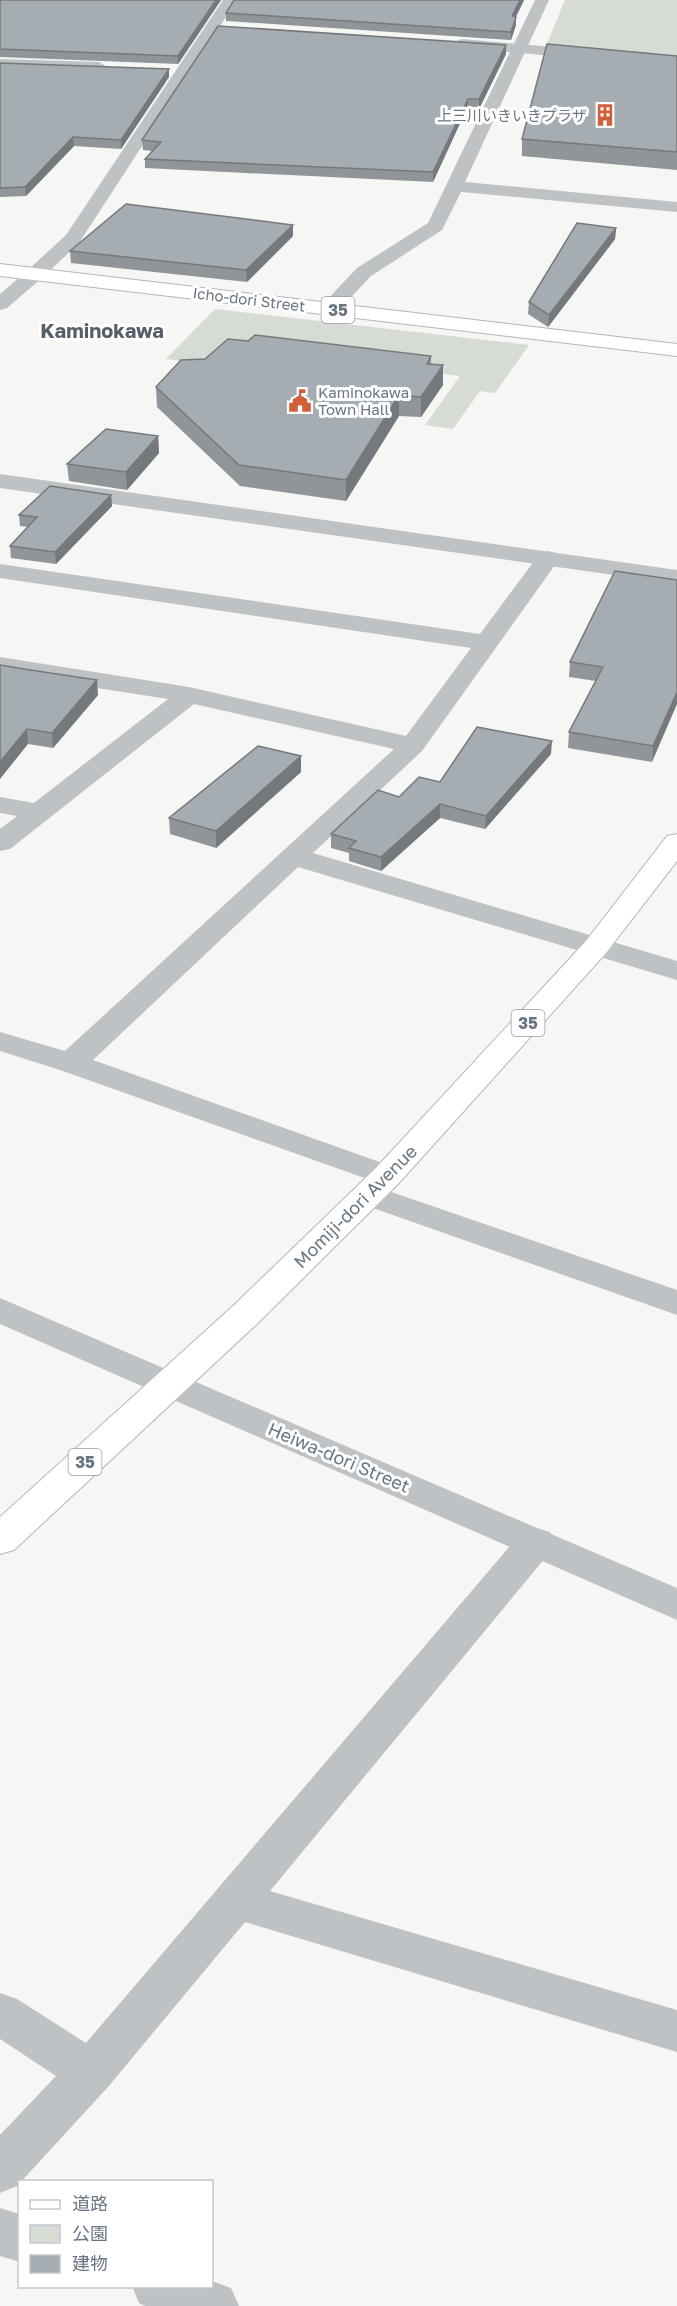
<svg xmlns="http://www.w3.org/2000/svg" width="677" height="2306" font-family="'Golos Text','Noto Sans JP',sans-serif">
<rect width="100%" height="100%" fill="#f6f6f4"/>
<!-- green -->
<g fill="#d6dbd3">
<path d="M565,0h112v61l-132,-12z"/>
<path d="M215,309l314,36 -34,48 -15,-2 -27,38 -28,-4 35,-49 -213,-26 -40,14 -41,-5z"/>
</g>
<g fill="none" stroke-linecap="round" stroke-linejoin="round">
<!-- primary casing -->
<g stroke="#b2b6b9" stroke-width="2">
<g id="primary">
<path d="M0,264l677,80v12l-677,-80z"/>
<path d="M677,834v27l-71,92 -207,230 -140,139 -245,228 -14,4v-37l233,-211 142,-137 211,-228 81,-105z"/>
</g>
</g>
<!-- minor -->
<g fill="#bec2c5" fill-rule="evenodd">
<path d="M223,0h14l-158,243 -36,34h-14l-2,-4 2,-4 37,-34z"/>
<path d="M462,39l215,19v10l-220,-21 -3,-3 3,-3z"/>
<path d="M0,59l99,3 8,5 -8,5 -99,-3z"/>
<path d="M548,551l8,2 4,5 -138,193 -109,102 364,108v19l-379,-113 -205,193 306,109 5,7 -5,7 -12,3 -327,-116 -60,-19v-19l65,19 329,-302 -200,-45 -184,145 -10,2v-22l17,-13 -17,-3v-16l34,6 134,-104 -168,-26v-16l189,30 217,49 65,-88 -471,-70v-14l480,70 60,-81z"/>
<path d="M368,1184l309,106v25l-321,-113 -5,-7 5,-7z"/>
<path d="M536,1528l14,4 6,10 -6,10 -280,339 407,119v42l-432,-130 -137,165 -91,99 -17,7v-58l56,-59 -56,-37v-46l17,6 69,44 436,-511z"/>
<path d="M0,2208l20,6v48l-20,-6z"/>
<path d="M212,2281l19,7 8,18h-94l-6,-3 -7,-17h80z"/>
</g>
<!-- tertiary -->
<g fill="#bec2c5" fill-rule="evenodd">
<path d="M535,0h14l-84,182 212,20v10l-216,-20 -19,38 -71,46 -35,37h-14l-3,-4 3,-4 35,-37 71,-45z"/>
<path d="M36,267l9,6 -2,4 -36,31 -7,2v-16l29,-25z"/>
<path d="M0,474l677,96v14l-677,-96z"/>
<path d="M0,1298l677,290v32l-677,-296z"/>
</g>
<!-- primary -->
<use href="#primary" fill="#fff" fill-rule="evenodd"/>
</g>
<!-- wall -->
<g fill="#8f9599">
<path d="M0,0h221l-43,64 -178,-7z"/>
<path d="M234,0h290l-8,17v8l-5,15 -285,-19v-8z"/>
<path d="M506,45v9l-27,55 -12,-1 -34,74 -288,-14v-9l7,-8 -9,-1 -1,-10z"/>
<path d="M677,56v114l-155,-14v-17z"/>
<path d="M0,63l169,6v8l-48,72 -47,-3 -48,50 -26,1z"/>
<path d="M616,228l-1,11 -67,88 -20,-13 1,-12z"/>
<path d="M293,236l-46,46 -176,-19 -1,-12z"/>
<path d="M248,341l183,15v8l12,21 -22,32 -22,-1 -53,85 -106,-15 -83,-79 -1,-20 49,-28z"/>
<path d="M158,436l1,17 -32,37 -58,-9 -2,-17z"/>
<path d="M111,495l1,11 -56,58 -45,-6 -1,-12 18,-19 -8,-1 -1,-11z"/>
<path d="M677,580l-25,182 -84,-14 1,-16 27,-51 -27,-4 1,-15z"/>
<path d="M0,665l98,30 -45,53 -25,-4z"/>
<path d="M551,754l-66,75 -45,-11 -59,53 -32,-10v-8l-18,-5v-14l68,-37 41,-15z"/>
<path d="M301,756v16l-85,76 -46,-14 -1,-16z"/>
</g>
<!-- shaded-wall -->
<g fill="#74797d">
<path d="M216,0h5l-43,64v-8z"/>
<path d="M520,0h4l-12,24v-8z"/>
<path d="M516,17v8l-5,15v-8z"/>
<path d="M506,45v9l-27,55v-10z"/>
<path d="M169,69v8l-48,72v-9z"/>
<path d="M468,99l-1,9 -34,74v-10z"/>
<path d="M73,137l1,9 -48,50 -1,-9z"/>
<path d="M293,225v11l-46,46 -1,-12z"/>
<path d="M616,228l-1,11 -67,88 1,-12z"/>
<path d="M443,365v20l-22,32v-20z"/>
<path d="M399,395v21l-53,85v-21z"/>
<path d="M158,436l1,17 -32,37 -1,-18z"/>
<path d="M111,495l1,11 -56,58 -1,-12z"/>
<path d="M97,680l1,15 -45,53 -1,-15z"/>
<path d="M677,692v12l-25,58 1,-16z"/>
<path d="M27,729l1,15 -28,35v-17z"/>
<path d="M552,741l-1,13 -66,75 1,-13z"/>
<path d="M301,756v16l-85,76v-17z"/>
<path d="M440,804v14l-59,53v-14z"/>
</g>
<!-- building -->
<g fill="#a6adb2" stroke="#74797d" stroke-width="1.5">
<path d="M0,0h216l-38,56 -178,-7z"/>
<path d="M234,0h286l-8,16 4,1 -5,15 -285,-19z"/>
<path d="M218,26l288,19 -27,54h-11l-35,73 -288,-13 16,-17 -19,-2z"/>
<path d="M547,44l130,12v96l-155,-13z"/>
<path d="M0,63l169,6 -48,71 -48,-3 -48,50 -25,1z"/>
<path d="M126,204l167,21 -47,45 -176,-19z"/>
<path d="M577,223l39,5 -67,87 -20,-13z"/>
<path d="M255,335l176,21 -4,8 16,1 -22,32 -22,-2 -53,85 -107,-15 -83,-78 25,-27 24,-1 23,-20 20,2z"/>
<path d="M106,429l52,7 -32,36 -59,-8z"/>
<path d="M50,486l61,9 -56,57 -45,-6 27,-29 -18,-2z"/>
<path d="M615,571l62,9v112l-24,54 -84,-14 34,-65 -33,-5z"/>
<path d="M0,665l24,4 73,11 -45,53 -25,-4 -27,33z"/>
<path d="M477,727l75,14 -66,75 -46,-12 -59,53 -32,-9 7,-7 -25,-7 47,-44 21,7 20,-20 21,5z"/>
<path d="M258,746l43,10 -85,75 -47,-13z"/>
</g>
<!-- icons -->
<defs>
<g id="building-bare" transform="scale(1.8)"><path d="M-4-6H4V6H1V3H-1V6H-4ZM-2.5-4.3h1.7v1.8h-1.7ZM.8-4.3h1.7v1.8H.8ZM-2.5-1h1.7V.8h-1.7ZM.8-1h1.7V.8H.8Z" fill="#d15f39" stroke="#fff" stroke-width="2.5" paint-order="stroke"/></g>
<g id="civic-bare" transform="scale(1.8)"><path d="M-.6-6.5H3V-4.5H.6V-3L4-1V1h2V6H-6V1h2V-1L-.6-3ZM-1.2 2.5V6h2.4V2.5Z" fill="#d15f39" stroke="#fff" stroke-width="2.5" paint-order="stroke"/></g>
</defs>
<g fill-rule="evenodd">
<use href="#building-bare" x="605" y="115"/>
<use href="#civic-bare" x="300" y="401"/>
</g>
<g text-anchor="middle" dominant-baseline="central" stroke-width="6" stroke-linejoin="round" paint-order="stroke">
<!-- far-poi labels -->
<g font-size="15" fill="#697682" stroke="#fff" text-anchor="end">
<text x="587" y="115">上三川いきいきプラザ</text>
<text x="318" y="392" text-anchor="start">Kaminokawa<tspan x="318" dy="17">Town Hall</tspan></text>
</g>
<!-- far-street labels -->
<g font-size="15" fill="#697682" stroke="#fff">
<text transform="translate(249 299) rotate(7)">Icho-dori Street</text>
</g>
<!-- shield labels -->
<g fill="#fff" stroke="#969fa8" stroke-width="1.5">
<rect x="321.5" y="297" width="33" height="26" rx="4.5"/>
<rect x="511.5" y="1010" width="33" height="26" rx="4.5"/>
<rect x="68.5" y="1449" width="33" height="26" rx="4.5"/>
</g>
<g font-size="16" font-weight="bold" fill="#697682">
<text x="338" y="310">35</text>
<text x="528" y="1023">35</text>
<text x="85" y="1462">35</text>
</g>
<!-- street labels -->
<g font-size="18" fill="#697682" stroke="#fff">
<text transform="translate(355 1206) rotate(-45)">Momiji-dori Avenue</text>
<text transform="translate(339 1457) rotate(23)">Heiwa-dori Street</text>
</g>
<!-- far-district labels -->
<g font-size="20" font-weight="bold" fill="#565f68" stroke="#fff">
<text x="102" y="330">Kaminokawa</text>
</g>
</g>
<!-- legend -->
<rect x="18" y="2180" width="195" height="108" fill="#ffffff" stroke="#c3c8cd" stroke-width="1.5"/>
<rect x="30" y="2200" width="30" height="9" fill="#ffffff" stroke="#c3c8cd" stroke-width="1.5"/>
<text x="72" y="2210" font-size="18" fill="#697682">道路</text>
<rect x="30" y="2225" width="30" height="18" fill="#d6dbd3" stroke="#c3c8cd" stroke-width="1.5"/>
<text x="72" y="2240" font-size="18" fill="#697682">公園</text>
<rect x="30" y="2255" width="30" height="18" fill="#a6adb2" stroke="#c3c8cd" stroke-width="1.5"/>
<text x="72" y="2270" font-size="18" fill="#697682">建物</text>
</svg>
